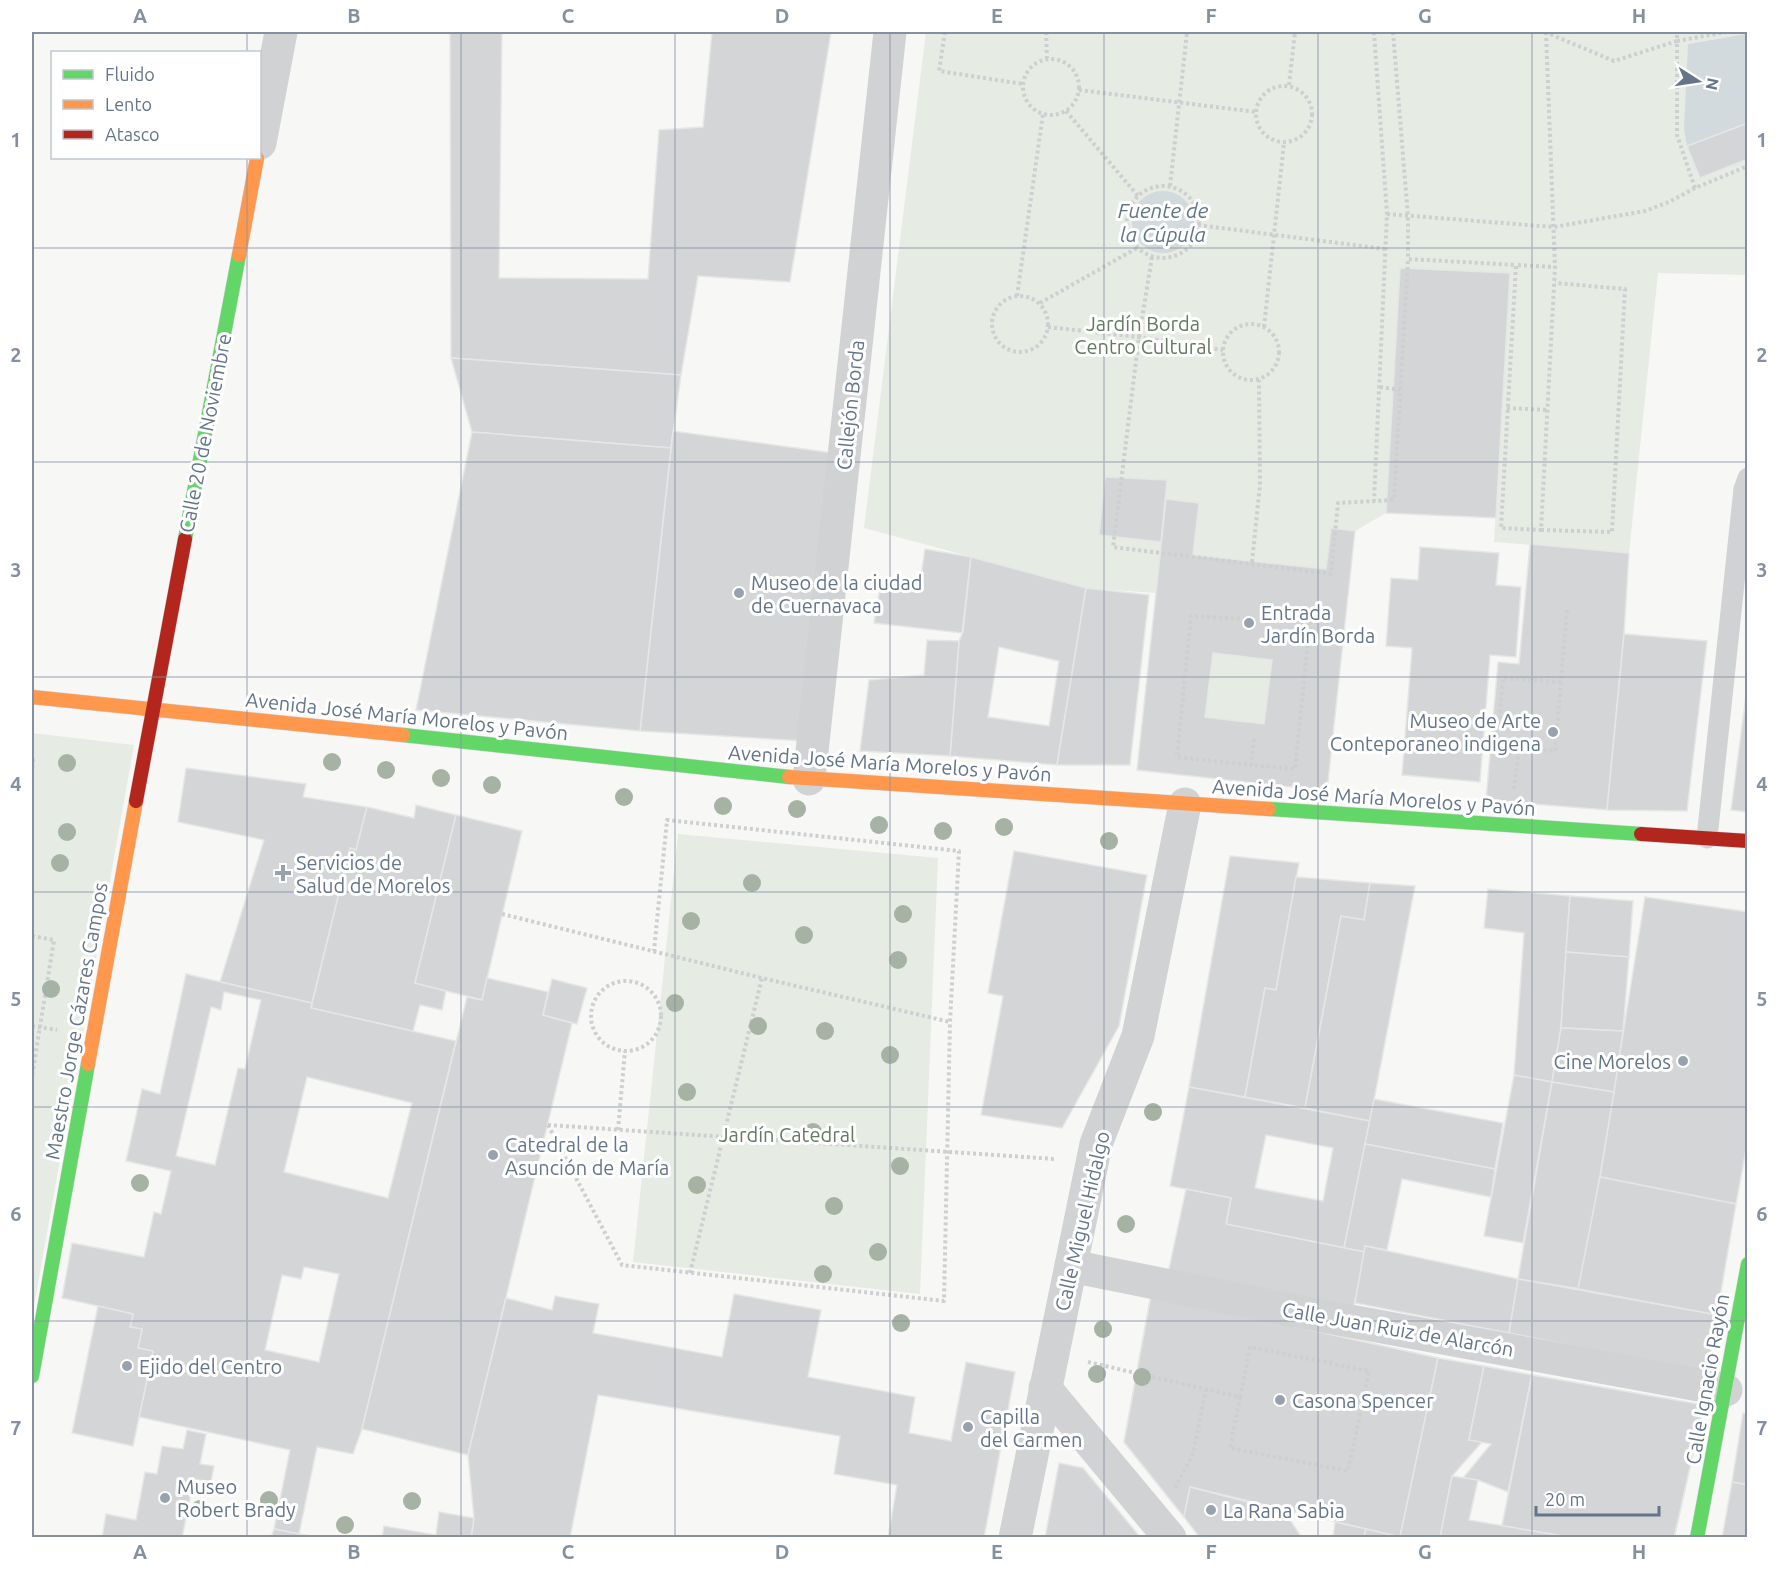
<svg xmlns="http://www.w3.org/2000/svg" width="1779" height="1569" font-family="Ubuntu,sans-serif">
<rect width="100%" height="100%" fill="#f7f7f6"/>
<!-- green -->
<g fill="#e6ebe4">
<path d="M926,32h821v243l-89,-2 -29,280 -135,-11 16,-268 -110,-6 -14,245 -31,18 -28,260 -190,-21 19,-177 -70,-5 -222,-60z"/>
<path d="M32,733l102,12 -102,572z"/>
<path d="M678,834l260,24 -18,436 -287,-32z"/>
</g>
<!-- water -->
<g fill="#d3dade">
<path d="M1747,34v89l-60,23 -3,-17 4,-85z"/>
<circle cx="1163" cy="222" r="31"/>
</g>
<!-- building -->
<g fill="#d4d5d6" stroke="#e6e6e6" stroke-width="1.5" fill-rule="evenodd">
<path d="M450,32h52l-3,246 149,1 11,-149 44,-3 9,-95h119l-41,250 -92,-6 -17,99 -230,-17z"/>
<path d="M1748,123v36l-48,19 -13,-32z"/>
<path d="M1400,268l110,5 -14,245 -110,-5z"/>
<path d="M451,358l230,17 -10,73 -199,-16z"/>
<path d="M673,431l167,23 -35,287 -165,-10z"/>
<path d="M472,432l199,16 -31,283 -224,-21z"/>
<path d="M1105,477l62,3 -6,62 -62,-7z"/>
<path d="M1166,499l33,4 -6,52 133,14 5,-41 24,3 -28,260 -190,-21zM1213,653l59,7 -8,64 -59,-7z"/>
<path d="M1530,544l99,9 -5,81 -17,176 -121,-10 12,-138 21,2z"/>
<path d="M1420,547l79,6 -3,32 25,2 -5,70 -26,-2 -10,127 -78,-7 10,-127 -26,-2 5,-68 27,2z"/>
<path d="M925,549l46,8 -9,76 -88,-10 6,-35 40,-6z"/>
<path d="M971,557l115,31 -29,177 -107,-9 9,-115 4,-9zM999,647l60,14 -10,65 -61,-9z"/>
<path d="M1086,588l63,7 -19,170h-73z"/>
<path d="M1624,634l83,7 -20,170 -80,-1z"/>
<path d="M927,640l32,1 -9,115 -90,-5 9,-71 55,-5z"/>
<path d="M1747,688h1v124l-17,-2z"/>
<path d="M186,768l120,16 -3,13 64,10 -11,43 -6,-2 -38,155 -92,-21 44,-142 -86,-18z"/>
<path d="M416,805l40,10 -41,168 31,8 -4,19 -22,-5 -7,26 -102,-23 39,-160 6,2 11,-43 47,11z"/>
<path d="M456,815l66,16 -40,169 -67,-17z"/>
<path d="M1014,851l133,24 -28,151 -57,102 -81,-13 22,-119 -15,-3z"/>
<path d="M1230,856l69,7 -23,127 -11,-2 -20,109 -56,-10z"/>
<path d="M1296,877l74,6 -6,37 -23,-4 -36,192 -60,-11 20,-109 11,2z"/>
<path d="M1370,883l45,3 -45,235 -65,-13 36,-192 23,4z"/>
<path d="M1488,889l82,7 -9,132 -9,54 -38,-7 10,-142 -40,-5z"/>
<path d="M1570,896l63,5 -4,56 -63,-5z"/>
<path d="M1645,897l103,15v227l-12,65 -136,-27z"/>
<path d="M1566,952l63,5 -6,74 -62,-3z"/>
<path d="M186,974l126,29 -1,5 145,33 -94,388 -9,25 -36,-7 -18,87 -25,-5 16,-79 -151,-33 14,-66 -15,-3 4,-19 -12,-2 3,-13 -71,-16 10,-55 72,14 10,-45 7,2 10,-43 -45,-10 16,-72 18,5zM224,992l37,8 -16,69 -7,-1 -23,97 -39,-9 35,-149 10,3zM307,1077l105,26 -24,95 -104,-26zM304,1267l35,7 -20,88 -54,-12 17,-75 19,4z"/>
<path d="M487,978l61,14 -5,23 29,8 -104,432 -106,-26 105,-432 15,3z"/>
<path d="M552,979l35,9 -10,36 -34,-9z"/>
<path d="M1561,1028l62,3 -9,61 -62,-10z"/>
<path d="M1514,1075l38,7 -29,161 -39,-7z"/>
<path d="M1552,1082l62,10 -33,197 -63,-10z"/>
<path d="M1189,1087l181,34 -26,127 -118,-24 5,-26 -61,-12zM1266,1135l67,13 -10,53 -68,-13z"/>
<path d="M1374,1099l129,24 -8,46 -130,-25z"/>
<path d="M1365,1144l130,25 -4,28 -89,-18 -15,71 -22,-4v6l-21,-4z"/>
<path d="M1600,1177l136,27 -19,111 -139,-26z"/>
<path d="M1186,1189l45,9 -5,26 139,28 -13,63 -185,-37z"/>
<path d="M1365,1246l153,33 -9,54 -154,-30z"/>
<path d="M1518,1279l199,36 -10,59 -198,-41z"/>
<path d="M734,1294l87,16 -13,67 107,20 -6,36 42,8 15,-79 49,10 -31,166h-96l9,-53 -63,-11 6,-38 -242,-41 -28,143h-99l3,-20 -6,-63 38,-157 46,12 3,-14 44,8 -6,29 129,24z"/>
<path d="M1151,1295l287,63 -38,179 -210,-50 -6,30 -60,-75zM1244,1340l135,26 -23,115 -134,-26z"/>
<path d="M1151,1295l287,63 -38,179 -210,-50 -6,30 -60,-75z"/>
<path d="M98,1306l35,8 -3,13 12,2 -4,19 15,3 -20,95 -61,-13z"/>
<path d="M1438,1358l46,8 -15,74 13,2 -30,34 -12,62h-37l-3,-1z"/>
<path d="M1484,1366l48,9 -24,117 -30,-12 -15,-2 28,-34 -22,-4z"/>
<path d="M1532,1375l172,30 -30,133h-100l-72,-12zM1599,1454l49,10 -12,59 -49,-10z"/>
<path d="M1532,1375l172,30 -30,133h-100l-72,-12z"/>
<path d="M1743,1413l5,1v71l-16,-3z"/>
<path d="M187,1430l19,4 -6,30 14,2 -3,16 -17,-3 -12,59h-80l4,-24 30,6 9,-48 12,2 5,-28 21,3z"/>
<path d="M1059,1463l24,5 58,70h-96z"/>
<path d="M1452,1476l26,4 -9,40 105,18h-134z"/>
<path d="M1732,1482l16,3v53h-26z"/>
<path d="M1190,1487l95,25 15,23 -1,3h-99l-16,-21z"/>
<path d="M439,1512l35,6 -3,20h-89l2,-12 52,9z"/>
<path d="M1335,1522l31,7 -2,9h-31z"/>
<path d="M274,1529l25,5 24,4h-52z"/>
<path d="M1366,1529l34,8v1h-36z"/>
</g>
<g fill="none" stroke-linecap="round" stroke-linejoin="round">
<!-- fast casing -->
<g stroke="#d3d5d7" stroke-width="15">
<g id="fast">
<path d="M185,539l54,-284"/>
<path d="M403,735l386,42"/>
<path d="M1269,809l372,25"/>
<path d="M32,1376l56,-312"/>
<path d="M1697,1538l51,-274"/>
</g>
</g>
<!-- slow casing -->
<g stroke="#d3d5d7" stroke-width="15">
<g id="slow">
<path d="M239,255l18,-97"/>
<path d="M32,697l371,38"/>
<path d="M789,777l480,32"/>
<path d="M88,1064l48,-263"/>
</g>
</g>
<!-- jam casing -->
<g stroke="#d3d5d7" stroke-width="15">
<g id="jam">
<path d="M136,801l49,-262"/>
<path d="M1641,834l107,7"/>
</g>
</g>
<!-- path -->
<g stroke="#cecfd0" stroke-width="4" stroke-dasharray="3 3" stroke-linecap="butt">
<path d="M945,32l-6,39 84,13"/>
<path d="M1046,32l1,26"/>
<path d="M1374,32l13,182 -13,287"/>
<path d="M1393,32l15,185v42"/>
<path d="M1545,32l69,29 63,-20v-9"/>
<path d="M1546,32l9,235 -14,263 -40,-2 15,-263 39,2"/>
<circle cx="1051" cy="87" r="28"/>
<path d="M1289,85l6,-53"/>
<circle cx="1284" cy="114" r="28"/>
<path d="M1079,90l177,22"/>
<path d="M1066,111l72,85"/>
<path d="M1170,186l17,-154"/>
<circle cx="1163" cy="222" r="36"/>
<path d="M1695,188l-18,-53v-94l49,-9"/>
<path d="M1387,214l167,13 91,-16 24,-9 26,-14 53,-22"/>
<path d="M1198,225l187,24"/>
<path d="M1152,257l-13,80 -26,210 218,27 7,-71 56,-3 14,-241 108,6"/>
<circle cx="1020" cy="324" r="28"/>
<path d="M1017,296l26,-182"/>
<path d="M1040,303l97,-55"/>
<circle cx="1251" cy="352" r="28"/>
<path d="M1048,327l91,10 84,13"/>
<path d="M1264,327l20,-184"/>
<path d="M1380,387l20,3"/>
<path d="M1507,408l41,2"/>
<path d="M1541,530l71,2 13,-243 -70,-6"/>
<path d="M1252,562l8,-77 -1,-105"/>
<path d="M1246,619l-55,-3 -14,141 74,8"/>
<path d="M1561,682l-58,-4 -6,69 58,4 12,-141"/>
<path d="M1254,739l-3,26 44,4 15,-146 -43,-4 -2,22"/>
<path d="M32,760h1l-1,11"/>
<path d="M1514,789l5,-41"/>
<path d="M502,914l260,64 188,44"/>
<path d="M32,936l22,4 -22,136"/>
<circle cx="626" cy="1016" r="35"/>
<path d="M32,1026l25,4"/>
<path d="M548,1125l74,140 322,36 6,-279 9,-171 -292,-31 -13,131"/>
<path d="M548,1125l507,34"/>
<path d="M618,1130l7,-79"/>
<path d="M690,1273l72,-295"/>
<path d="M1088,1362l152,35 10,-50 119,24 -21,100 -118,-23 10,-51"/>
<path d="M1175,1488l18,-34 13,-65"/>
</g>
<!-- lane -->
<path stroke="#d1d2d3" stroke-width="21" d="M1707,838l37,-349 4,-11"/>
<!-- street -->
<g stroke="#d1d2d3" stroke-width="33">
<path d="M260,143l21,-111"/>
<path d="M809,779l81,-747"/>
<path d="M1071,1266l219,44 436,80"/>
<path d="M1045,1388l125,150"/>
<path d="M1015,1538l81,-394 42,-108 47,-232"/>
</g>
<!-- fast -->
<use href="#fast" stroke="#63d668" stroke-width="14"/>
<!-- slow -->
<use href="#slow" stroke="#ff974d" stroke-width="14"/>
<!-- jam -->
<use href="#jam" stroke="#b3261e" stroke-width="14"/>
</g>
<!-- trees -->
<g fill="#a6b2a4">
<circle cx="332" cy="762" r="9"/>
<circle cx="67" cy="763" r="9"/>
<circle cx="386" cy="770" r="9"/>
<circle cx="441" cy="778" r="9"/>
<circle cx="492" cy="785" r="9"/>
<circle cx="624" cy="797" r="9"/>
<circle cx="723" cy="806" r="9"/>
<circle cx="797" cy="809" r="9"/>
<circle cx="879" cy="825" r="9"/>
<circle cx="1004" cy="827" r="9"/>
<circle cx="943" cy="831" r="9"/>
<circle cx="67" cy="832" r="9"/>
<circle cx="1109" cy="841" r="9"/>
<circle cx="60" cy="863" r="9"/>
<circle cx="752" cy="883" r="9"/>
<circle cx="903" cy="914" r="9"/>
<circle cx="691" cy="921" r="9"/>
<circle cx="804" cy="935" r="9"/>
<circle cx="898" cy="960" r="9"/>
<circle cx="51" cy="989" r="9"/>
<circle cx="675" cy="1003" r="9"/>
<circle cx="758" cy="1026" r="9"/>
<circle cx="825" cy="1031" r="9"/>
<circle cx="890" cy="1055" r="9"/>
<circle cx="687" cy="1092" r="9"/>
<circle cx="1153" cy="1112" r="9"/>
<circle cx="813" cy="1132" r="9"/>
<circle cx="900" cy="1166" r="9"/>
<circle cx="140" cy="1183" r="9"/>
<circle cx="697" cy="1185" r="9"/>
<circle cx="834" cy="1206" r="9"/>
<circle cx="1126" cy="1224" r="9"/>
<circle cx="878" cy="1252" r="9"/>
<circle cx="823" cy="1274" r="9"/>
<circle cx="901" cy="1323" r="9"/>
<circle cx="1103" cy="1329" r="9"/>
<circle cx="1097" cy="1374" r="9"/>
<circle cx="1142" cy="1377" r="9"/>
<circle cx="269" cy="1500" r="9"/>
<circle cx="412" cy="1501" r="9"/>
<circle cx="200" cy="1509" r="9"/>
<circle cx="345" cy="1525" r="9"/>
</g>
<!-- grid -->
<path fill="none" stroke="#8490a0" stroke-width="1.5" stroke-opacity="0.55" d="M247,32v20M461,32v1506M675,32v1506M890,32v1506M1104,32v1506M1318,32v1506M1532,32v1506M247,158v1380M32,248h1716M32,462h1716M32,677h1716M32,892h1716M32,1107h1716M32,1321h1716"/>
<!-- markers -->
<g fill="#98a2af" stroke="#fff" stroke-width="2">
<circle cx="739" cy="593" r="6"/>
<circle cx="1249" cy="623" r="6"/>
<circle cx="1553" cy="732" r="6"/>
<path d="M280 864h6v6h6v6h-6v6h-6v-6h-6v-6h6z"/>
<circle cx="1683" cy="1061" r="6"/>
<circle cx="493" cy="1155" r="6"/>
<circle cx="127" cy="1366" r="6"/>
<circle cx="1280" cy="1400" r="6"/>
<circle cx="968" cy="1427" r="6"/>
<circle cx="165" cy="1498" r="6"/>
<circle cx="1211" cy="1510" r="6"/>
</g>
<g text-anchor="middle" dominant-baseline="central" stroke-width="6" stroke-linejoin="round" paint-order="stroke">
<!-- park labels -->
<g font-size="20" fill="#637a61" stroke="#fff">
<text x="1143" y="323">Jardín Borda<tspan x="1143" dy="23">Centro Cultural</tspan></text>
<text x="787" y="1134">Jardín Catedral</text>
</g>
<!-- street labels -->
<g font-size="20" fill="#657589" stroke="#fff">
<text transform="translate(850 405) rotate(-84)">Callejón Borda</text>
<text transform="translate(205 433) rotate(-79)">Calle 20 de Noviembre</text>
<text transform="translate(407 716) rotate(6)">Avenida José María Morelos y Pavón</text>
<text transform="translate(890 763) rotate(4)">Avenida José María Morelos y Pavón</text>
<text transform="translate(1374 797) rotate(4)">Avenida José María Morelos y Pavón</text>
<text transform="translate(76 1021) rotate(-80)">Maestro Jorge Cázares Campos</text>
<text transform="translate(1082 1221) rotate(-77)">Calle Miguel Hidalgo</text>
<text transform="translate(1398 1329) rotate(10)">Calle Juan Ruiz de Alarcón</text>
<text transform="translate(1707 1379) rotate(-80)">Calle Ignacio Rayón</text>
</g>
<!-- poi labels -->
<g font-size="20" fill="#657589" stroke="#fff" text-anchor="start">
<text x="751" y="582">Museo de la ciudad<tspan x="751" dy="23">de Cuernavaca</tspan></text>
<text x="1261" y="612">Entrada<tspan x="1261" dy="23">Jardín Borda</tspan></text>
<text x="1541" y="720" text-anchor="end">Museo de Arte<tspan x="1541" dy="23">Conteporaneo indigena</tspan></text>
<text x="296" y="862">Servicios de<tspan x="296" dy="23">Salud de Morelos</tspan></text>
<text x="1671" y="1061" text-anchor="end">Cine Morelos</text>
<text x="505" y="1144">Catedral de la<tspan x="505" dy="23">Asunción de María</tspan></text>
<text x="139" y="1366">Ejido del Centro</text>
<text x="1292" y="1400">Casona Spencer</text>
<text x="980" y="1416">Capilla<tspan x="980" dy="23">del Carmen</tspan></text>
<text x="177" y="1486">Museo<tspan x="177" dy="23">Robert Brady</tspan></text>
<text x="1223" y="1510">La Rana Sabia</text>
</g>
<!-- water labels -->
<g font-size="21" font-style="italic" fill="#617784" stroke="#fff">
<text x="1163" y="210">Fuente de<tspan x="1163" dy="24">la Cúpula</tspan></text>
</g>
</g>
<!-- border -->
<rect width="1779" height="1569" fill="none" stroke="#ffffff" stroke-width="66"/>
<!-- legend -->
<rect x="51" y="51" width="210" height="108" fill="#ffffff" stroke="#c1c8d0" stroke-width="1.5"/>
<rect x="63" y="70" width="30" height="9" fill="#63d668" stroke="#c1c8d0" stroke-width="1.5"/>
<text x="105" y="81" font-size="18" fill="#657589">Fluido</text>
<rect x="63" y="100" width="30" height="9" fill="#ff974d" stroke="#c1c8d0" stroke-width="1.5"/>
<text x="105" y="111" font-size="18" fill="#657589">Lento</text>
<rect x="63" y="130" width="30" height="9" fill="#b3261e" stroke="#c1c8d0" stroke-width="1.5"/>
<text x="105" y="141" font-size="18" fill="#657589">Atasco</text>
<!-- north arrow -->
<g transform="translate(1698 81) rotate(102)" stroke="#ffffff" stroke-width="4.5" paint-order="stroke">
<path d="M0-4.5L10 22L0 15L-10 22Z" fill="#657589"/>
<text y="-9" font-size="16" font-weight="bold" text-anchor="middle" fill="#657589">N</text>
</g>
<!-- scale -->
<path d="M1536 1506v9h123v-9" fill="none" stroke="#657589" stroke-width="3"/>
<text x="1545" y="1506" font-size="18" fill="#657589" stroke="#ffffff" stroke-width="4.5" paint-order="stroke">20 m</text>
<rect x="33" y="33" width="1713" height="1503" fill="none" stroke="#8490a0" stroke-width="2"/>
<g font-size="20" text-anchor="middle" font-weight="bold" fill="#8490a0">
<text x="140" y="23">A</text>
<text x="354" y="23">B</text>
<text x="568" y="23">C</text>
<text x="782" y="23">D</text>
<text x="997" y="23">E</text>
<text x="1211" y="23">F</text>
<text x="1425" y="23">G</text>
<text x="1639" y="23">H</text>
<text x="16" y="147">1</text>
<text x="1762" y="147">1</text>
<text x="16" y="362">2</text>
<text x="1762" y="362">2</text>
<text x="16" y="577">3</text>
<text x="1762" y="577">3</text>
<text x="16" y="791">4</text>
<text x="1762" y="791">4</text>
<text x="16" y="1006">5</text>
<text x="1762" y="1006">5</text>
<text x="16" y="1221">6</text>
<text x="1762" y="1221">6</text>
<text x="16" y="1435">7</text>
<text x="1762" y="1435">7</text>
<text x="140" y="1559">A</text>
<text x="354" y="1559">B</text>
<text x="568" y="1559">C</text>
<text x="782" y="1559">D</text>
<text x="997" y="1559">E</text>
<text x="1211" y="1559">F</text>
<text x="1425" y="1559">G</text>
<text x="1639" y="1559">H</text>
</g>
</svg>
